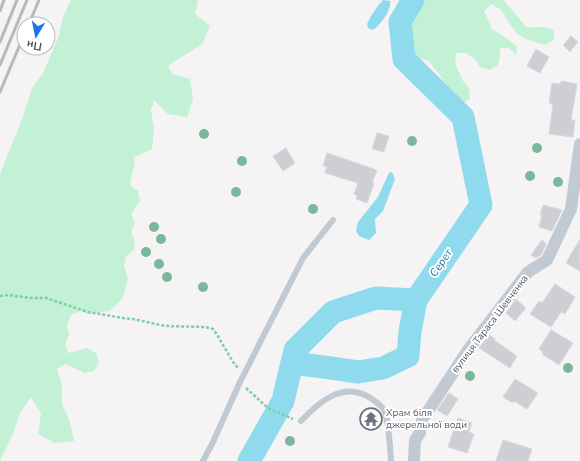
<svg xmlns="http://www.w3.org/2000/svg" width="580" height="461" font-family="'Nunito Sans',sans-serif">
<rect width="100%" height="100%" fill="#f5f3f3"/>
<!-- green -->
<g fill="#c3f1d5">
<path d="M71,0h127l-3,14 15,12 -8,18 -34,22 4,8 18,5 3,20 -6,18 -19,-3 -14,-14 -3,10 3,19 -2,20 -18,8c2,12 -3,16 -4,28l8,6 2,10 -9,13 4,9 -4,9 4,9 -1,9 -8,6 -2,10 4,12 -5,19 -7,8 -7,6 -20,3 -9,-3 -9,4 -4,10 2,10 -4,9 3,9 19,-5 9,5 3,9 -5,9 -10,2 -18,-9 -9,5 5,16v19l8,18 4,19 -19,2 -17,-9 3,-20 -10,-17 -11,16 -6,18 -14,30v-287l23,-57 9,-29 11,-15 16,-37 4,-19z"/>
<path d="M419,0h85l3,4 19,23c11,1 18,-2 28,3v10l-9,5 -19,-6 -9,-5 -17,-25 -9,-5 -7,7 8,18 24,16 1,10 -8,-7h-9v8l-2,9 -8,5 -10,-3 -5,-8 -9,-6h-10l-1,10 8,18 6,8 1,10 -9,5 -32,-43 -10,-3 -7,-7 -6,-9 1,-11 11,-17z"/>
</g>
<!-- water -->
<g fill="#90daee">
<path d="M383,0l7,1c2,9 -10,24 -17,29l-5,-2 -1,-4c4,-9 9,-16 16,-24z"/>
<path d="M392,172l3,7 -12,32 -8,8 1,14 -7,7 -10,-4 -3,-5 2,-9 20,-25 11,-24z"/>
</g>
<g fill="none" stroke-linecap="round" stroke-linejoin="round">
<!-- river -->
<g stroke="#90daee" stroke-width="23">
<path d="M292,363l39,5 27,4 25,-4 25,-12 2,-25 6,-31"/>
<path d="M249,461l34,-60 12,-51 38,-38 43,-14 40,2 65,-95 -18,-88 -59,-58 -4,-37 13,-22"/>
</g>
</g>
<!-- building -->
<g fill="#cdcfd5" stroke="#d7d9de">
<path d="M571,36l7,6 -8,10 -7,-7z"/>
<path d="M536,49l13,8 -9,16 -13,-7z"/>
<path d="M561,81l16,3 -6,36h4l-2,17 -24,-3 4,-30 -4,-1 3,-20 9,1z"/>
<path d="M377,133l12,3 -5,16 -12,-3z"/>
<path d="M286,148l9,15 -12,8 -10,-15z"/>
<path d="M327,153l50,17 -5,13h2l-7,20 -11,-4 1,-3 -3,-2 4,-11 -33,-10 2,-6 -4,-1z"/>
<path d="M543,205l19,5 -10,21 -13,-4 3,-12h-2z"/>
<path d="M580,239v32l-14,-8z"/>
<path d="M542,240l4,4 -5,11 -5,3 -5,-3z"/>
<path d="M555,284l20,13 -10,17 -4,-2 -10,15 -21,-13 9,-13 3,2z"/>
<path d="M516,299l10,9 -11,13 -9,-8z"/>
<path d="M551,330l22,13 -14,22 -17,-11 1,-2 -4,-3z"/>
<path d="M489,335l6,4 -1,1 23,16 -7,12 -31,-20z"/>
<path d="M515,379l23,14 -11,16 -13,-8 -1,2 -10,-6z"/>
<path d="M449,393l9,6 -11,17 -10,-6z"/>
<path d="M371,411l8,9 -10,10 -8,-9z"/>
<path d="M458,418l14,5 -3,9 5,2 -7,19 -19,-6z"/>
<path d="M503,440l29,9 -4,12h-32z"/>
</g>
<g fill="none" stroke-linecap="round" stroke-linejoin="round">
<!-- path -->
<g stroke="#7ad0a6" stroke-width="2.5" stroke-dasharray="3 2" stroke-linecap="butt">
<path d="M0,296l8,-1 23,3h15l42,14 35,6 10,1 32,7 40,1 8,2 3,4 17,29 5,6"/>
<path d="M246,388l22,20 25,11"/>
</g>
<!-- service -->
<g stroke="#c1cad2" stroke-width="6">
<path d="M301,421c19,-20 43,-41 71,-22 4,3 12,8 13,13 4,13 5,35 6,49"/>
<path d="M203,461l10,-19 27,-60 63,-124 30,-38"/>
</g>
<!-- minor -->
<path stroke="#c1cad2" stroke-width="12" d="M414,461l1,-21 5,-7 2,-13 46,-70 60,-78 19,-12 24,-51 9,-65"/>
<!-- rail -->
<g stroke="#b5b8bd" stroke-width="3">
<path d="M0,11l4,-11"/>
<path d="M29,24l10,-24"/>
<path d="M0,42l17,-42"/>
<path d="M0,65l27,-65"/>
<path d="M0,92l24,-57"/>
</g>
</g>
<!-- trees -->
<g fill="#7bb799">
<circle cx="204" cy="134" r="5"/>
<circle cx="412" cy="141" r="5"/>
<circle cx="537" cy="148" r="5"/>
<circle cx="242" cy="161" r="5"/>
<circle cx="530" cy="176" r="5"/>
<circle cx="558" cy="182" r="5"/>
<circle cx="236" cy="192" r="5"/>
<circle cx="313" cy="209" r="5"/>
<circle cx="154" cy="227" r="5"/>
<circle cx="161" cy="239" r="5"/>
<circle cx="146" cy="252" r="5"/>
<circle cx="159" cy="264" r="5"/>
<circle cx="167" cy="277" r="5"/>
<circle cx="203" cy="287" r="5"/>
<circle cx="568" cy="368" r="5"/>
<circle cx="470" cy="376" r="5"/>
<circle cx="290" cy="441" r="5"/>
</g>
<!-- icons -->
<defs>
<g id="temple-ring" transform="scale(1.15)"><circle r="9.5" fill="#fff" stroke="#6b7280" stroke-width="1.5"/><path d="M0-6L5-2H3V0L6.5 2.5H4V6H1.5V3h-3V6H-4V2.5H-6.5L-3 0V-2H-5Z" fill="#6b7280"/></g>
</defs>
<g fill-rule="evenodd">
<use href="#temple-ring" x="371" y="419"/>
</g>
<g text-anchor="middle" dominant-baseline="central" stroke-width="4" stroke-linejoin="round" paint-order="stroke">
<!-- street labels -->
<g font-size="10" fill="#4a5661" stroke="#fff">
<text transform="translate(490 324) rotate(-53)">вулиця Тараса Шевченка</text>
</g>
<!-- worship labels -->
<g font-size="10" fill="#5b616d" stroke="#fff" text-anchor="start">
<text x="386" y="413">Храм біля<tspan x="386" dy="12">джерельної води</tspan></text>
</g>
<!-- water labels -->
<g font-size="11" font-style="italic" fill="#0c7c9b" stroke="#fff">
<text transform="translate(441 263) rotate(-56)">Серет</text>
</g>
</g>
<!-- north arrow -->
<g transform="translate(36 36) rotate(190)"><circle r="19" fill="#ffffff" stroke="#b7bbc0"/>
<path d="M0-3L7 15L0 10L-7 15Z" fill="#1a73e8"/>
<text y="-6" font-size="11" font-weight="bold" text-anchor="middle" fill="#4a5661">Пн</text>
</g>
</svg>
